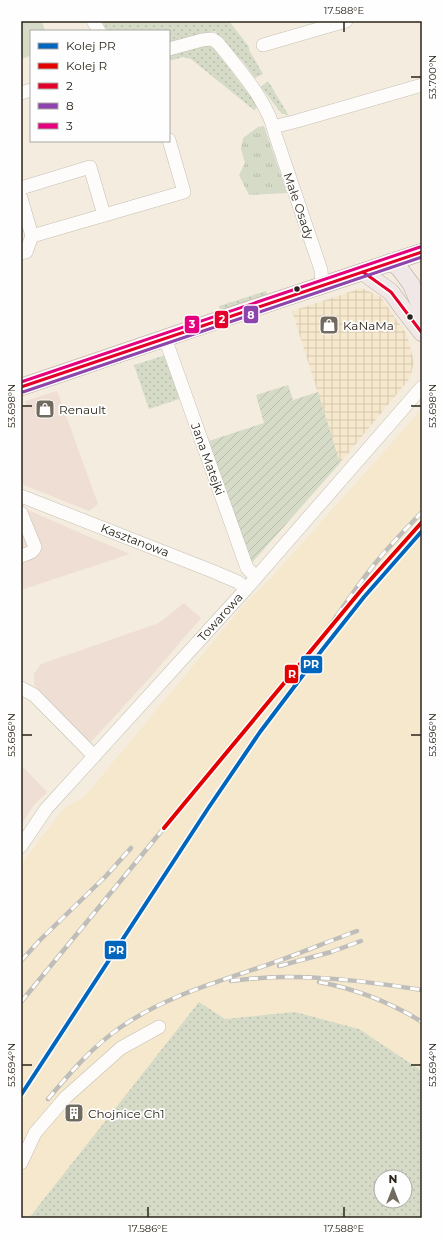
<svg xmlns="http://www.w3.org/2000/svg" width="443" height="1239" font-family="Montserrat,sans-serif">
<defs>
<pattern id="industrial-grid" width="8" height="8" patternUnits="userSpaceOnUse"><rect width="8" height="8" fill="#f6e8cc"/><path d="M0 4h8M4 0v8" fill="none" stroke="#d3c7ae"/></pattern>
<pattern id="grass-dots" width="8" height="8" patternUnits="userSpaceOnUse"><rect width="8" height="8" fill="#d5dbc7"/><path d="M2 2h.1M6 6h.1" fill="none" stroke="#b7bcaa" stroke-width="1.8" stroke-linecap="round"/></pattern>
<pattern id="park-tufts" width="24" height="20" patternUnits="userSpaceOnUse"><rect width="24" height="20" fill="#d5dbc7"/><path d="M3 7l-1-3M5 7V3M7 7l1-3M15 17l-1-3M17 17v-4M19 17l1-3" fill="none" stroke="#b7bcaa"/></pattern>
<pattern id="garden-furrows" width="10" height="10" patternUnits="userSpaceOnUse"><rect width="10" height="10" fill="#d5dbc7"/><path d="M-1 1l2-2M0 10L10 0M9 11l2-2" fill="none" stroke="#b7bcaa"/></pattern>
</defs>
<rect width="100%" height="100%" fill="#f4eddf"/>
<!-- commercial -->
<g fill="#efded3">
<path d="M57,391l41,113 -9,7 -68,-27v-77l5,-2 -1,-4z"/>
<path d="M21,507l71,31 38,16 -109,36z"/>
<path d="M184,603l17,15 -55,64 -56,61 -56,-58v-11l7,-10 118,-41z"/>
<path d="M21,765l26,27 -13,13 -13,20z"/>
</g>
<!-- industrial -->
<path fill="url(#industrial-grid)" d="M362,288l19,9 26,38 7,27 -4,16 -70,85 -48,-152z"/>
<!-- built -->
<path fill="#f6e8cc" d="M422,409v662l-63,-42 -64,-17 -70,7 -196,199h-8v-354l43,-56 20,-11 163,-196 23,-22z"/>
<!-- grass -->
<g fill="url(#grass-dots)" fill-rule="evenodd">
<path d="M102,21h127l20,26v3l14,24 -8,4 -14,-19 -3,1 -23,-29 -46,12v-12h-62z"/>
<path d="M204,45l8,1 46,60 -4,4 -63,-51 -8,-2 -14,4v-6z"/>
<path d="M268,81l21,35 -8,-3 -20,-26z"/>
<path d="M266,291l1,2 -1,2 -44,16 -2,-1 -1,-4z"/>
<path d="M166,355l16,43 -33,11 -15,-44z"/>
<path d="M199,1002l26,17 70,-7 64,17 63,42v147h-393zM381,1177h24v24h-24z"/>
</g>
<!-- park -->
<path fill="url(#park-tufts)" d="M264,126l23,67 -38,2 -10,-20 6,-12 -4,-14 2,-11 15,-11z"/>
<!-- garden -->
<path fill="url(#garden-furrows)" d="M288,385l5,15 25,-8 22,71 -90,102 -44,-123 58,-19 -8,-28z"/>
<!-- pitch -->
<path fill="#d5dbc7" d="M21,21h21l3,10h-14v25l-10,3z"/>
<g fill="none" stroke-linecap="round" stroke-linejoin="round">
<!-- minor casing -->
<g stroke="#c5bfb3" stroke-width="14">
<g id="minor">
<path d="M93,21l6,10"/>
<path d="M263,45l83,-24"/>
<path d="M169,49l33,-9 10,-1 6,4c20,25 51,60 57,91l46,136 1,16"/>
<path d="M21,93l10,-3"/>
<path d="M273,127l24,-6 125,-36"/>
<path d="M21,188l69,-21 14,48"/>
<path d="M21,198l11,38"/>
<path d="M21,253l5,-1 6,-16 152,-44 -15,-52"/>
<path d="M165,338l82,230 9,9"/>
<path d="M21,496l191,75 26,11 8,7"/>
<path d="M21,513l14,34c-2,6 -9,7 -14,9"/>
<path d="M21,688l13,7 60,61"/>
<path d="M21,846l25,-37 200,-220 176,-202"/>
<path d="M21,1163l14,-30 31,-36 55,-49 38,-21"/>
</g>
</g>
<!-- major casing -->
<g stroke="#b9a8a1" stroke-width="18">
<g id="major">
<path d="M391,262l8,6 12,16 11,26"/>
<path d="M363,272l28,20 13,18 18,23"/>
<path d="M21,387l215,-73 186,-62"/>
</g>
</g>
<!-- minor -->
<use href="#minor" stroke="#fdfcfa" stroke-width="13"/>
<!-- major -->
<use href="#major" stroke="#f0e8e6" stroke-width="17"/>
<!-- rail casing -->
<g stroke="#bebdb9" stroke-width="4.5">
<g id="rail">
<path d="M316,645c19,-25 35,-51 54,-75 16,-21 34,-39 52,-58"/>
<path d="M21,961l19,-21 66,-64 25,-28"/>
<path d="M279,966l52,-14 30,-11"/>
<path d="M231,981c64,-9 128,-1 191,9"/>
<path d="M319,982c37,7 71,20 103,40"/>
<path d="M21,1002l143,-174"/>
<path d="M48,1099c22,-26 45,-53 73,-72 42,-29 90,-43 137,-59 33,-11 66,-25 99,-37"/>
</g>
</g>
<!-- rail -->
<use href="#rail" stroke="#fefefe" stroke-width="3" stroke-dasharray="9" stroke-linecap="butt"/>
<!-- bus-1 casing -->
<g stroke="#fefefe" stroke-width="6">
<g id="bus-1">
<path d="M363,272l28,20 31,41"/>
<path d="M21,387l401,-135"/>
</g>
</g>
<!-- bus-2 casing -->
<g stroke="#fefefe" stroke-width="6">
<path id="bus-2" d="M23,392l399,-135"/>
</g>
<!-- bus-3 casing -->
<g stroke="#fefefe" stroke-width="6">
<path id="bus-3" d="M21,382l399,-135"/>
</g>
<!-- bus-1 -->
<use href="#bus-1" stroke="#e4002b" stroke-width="3"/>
<!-- bus-2 -->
<use href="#bus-2" stroke="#8e44ad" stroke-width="3"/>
<!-- bus-3 -->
<use href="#bus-3" stroke="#e5007d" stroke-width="3"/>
<!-- rail-1 casing -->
<g stroke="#fefefe" stroke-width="7">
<path id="rail-1" d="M21,1095l188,-288 51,-75 62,-82 42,-53 58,-66"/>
</g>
<!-- rail-2 casing -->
<g stroke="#fefefe" stroke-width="7">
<path id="rail-2" d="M164,828l199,-240 59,-66"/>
</g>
<!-- rail-1 -->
<use href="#rail-1" stroke="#0065bd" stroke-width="4"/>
<!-- rail-2 -->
<use href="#rail-2" stroke="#e50000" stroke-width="4"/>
</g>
<!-- ticks -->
<path fill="none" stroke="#2a2418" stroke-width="1.5" d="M344,22v10M411,77h10M22,406h10M411,406h10M22,735h10M411,735h10M22,1065h10M411,1065h10M148,1207v10M344,1207v10"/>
<!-- icons -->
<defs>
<g id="shop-square" transform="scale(1)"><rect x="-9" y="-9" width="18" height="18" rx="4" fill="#716a5e" stroke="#fefefe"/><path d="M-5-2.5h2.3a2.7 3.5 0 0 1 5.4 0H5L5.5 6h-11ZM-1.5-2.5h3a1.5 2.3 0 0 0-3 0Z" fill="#fff"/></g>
<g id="building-square" transform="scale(1)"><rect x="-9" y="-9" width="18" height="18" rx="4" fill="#716a5e" stroke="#fefefe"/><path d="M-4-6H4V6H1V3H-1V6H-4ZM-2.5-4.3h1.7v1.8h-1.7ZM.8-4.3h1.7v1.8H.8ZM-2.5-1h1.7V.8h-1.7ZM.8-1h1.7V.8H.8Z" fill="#fff"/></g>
</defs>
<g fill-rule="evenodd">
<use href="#shop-square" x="329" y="325"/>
<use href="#shop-square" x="45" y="409"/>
<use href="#building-square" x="74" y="1113"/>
</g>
<!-- markers -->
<g fill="#2a2418" stroke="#fefefe" stroke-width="1.5">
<circle cx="297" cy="289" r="3.5"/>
<circle cx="410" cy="317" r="3.5"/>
</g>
<g text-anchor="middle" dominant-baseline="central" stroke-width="3.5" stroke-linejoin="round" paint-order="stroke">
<!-- street labels -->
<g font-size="12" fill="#2a2418" stroke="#fefefe">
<text transform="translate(299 206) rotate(71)">Małe Osady</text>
<text transform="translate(208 459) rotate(70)">Jana Matejki</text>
<text transform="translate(135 540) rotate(21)">Kasztanowa</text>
<text transform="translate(220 617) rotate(-48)">Towarowa</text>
</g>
<!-- poi labels -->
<g font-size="12" fill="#2a2418" stroke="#fefefe" text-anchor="start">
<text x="343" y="325">KaNaMa</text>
<text x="59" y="409">Renault</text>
<text x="88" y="1113">Chojnice Ch1</text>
</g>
</g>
<g stroke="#fefefe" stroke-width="1.5">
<rect x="243" y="305" width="16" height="19" rx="4" fill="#8e44ad"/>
<rect x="214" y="310" width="15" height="19" rx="4" fill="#e4002b"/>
<rect x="184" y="315" width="16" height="19" rx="4" fill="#e5007d"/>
<rect x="300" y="655" width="23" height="19" rx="4" fill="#0065bd"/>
<rect x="284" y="664" width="15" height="20" rx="4" fill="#e50000"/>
<rect x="104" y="940" width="23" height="20" rx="4" fill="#0065bd"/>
</g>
<g font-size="11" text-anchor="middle" font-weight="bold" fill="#fff">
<text x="251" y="319">8</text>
<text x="222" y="323">2</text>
<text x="192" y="328">3</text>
<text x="311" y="668">PR</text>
<text x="292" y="678">R</text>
<text x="116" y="954">PR</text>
</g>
<!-- border -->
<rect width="443" height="1239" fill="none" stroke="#fefefe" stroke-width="44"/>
<!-- legend -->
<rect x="30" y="30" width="140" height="112" fill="#fefefe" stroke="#a9a7a2"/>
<rect x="38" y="43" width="20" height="6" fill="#0065bd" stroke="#a9a7a2"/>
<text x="66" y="50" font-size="12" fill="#2a2418">Kolej PR</text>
<rect x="38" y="63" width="20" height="6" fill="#e50000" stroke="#a9a7a2"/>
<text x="66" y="70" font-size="12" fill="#2a2418">Kolej R</text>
<rect x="38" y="83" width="20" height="6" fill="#e4002b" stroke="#a9a7a2"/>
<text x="66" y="90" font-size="12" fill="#2a2418">2</text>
<rect x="38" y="103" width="20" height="6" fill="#8e44ad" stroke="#a9a7a2"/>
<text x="66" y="110" font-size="12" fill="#2a2418">8</text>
<rect x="38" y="123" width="20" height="6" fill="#e5007d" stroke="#a9a7a2"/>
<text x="66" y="130" font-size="12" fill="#2a2418">3</text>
<!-- north arrow -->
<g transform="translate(393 1189)"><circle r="19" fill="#fefefe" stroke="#a9a7a2"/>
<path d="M0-3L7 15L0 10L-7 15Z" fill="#716a5e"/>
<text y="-6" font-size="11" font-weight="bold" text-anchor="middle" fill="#2a2418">N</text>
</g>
<rect x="22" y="22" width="399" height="1195" fill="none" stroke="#2a2418" stroke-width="1.5"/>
<g font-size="10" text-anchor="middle" fill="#2a2418">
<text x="344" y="14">17.588°E</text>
<text transform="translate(432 77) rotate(-90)" y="4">53.700°N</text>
<text transform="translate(11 406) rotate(-90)" y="4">53.698°N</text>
<text transform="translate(432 406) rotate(-90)" y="4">53.698°N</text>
<text transform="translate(11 735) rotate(-90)" y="4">53.696°N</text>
<text transform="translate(432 735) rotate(-90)" y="4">53.696°N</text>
<text transform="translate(11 1065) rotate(-90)" y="4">53.694°N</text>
<text transform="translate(432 1065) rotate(-90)" y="4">53.694°N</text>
<text x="148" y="1232">17.586°E</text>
<text x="344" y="1232">17.588°E</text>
</g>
</svg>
